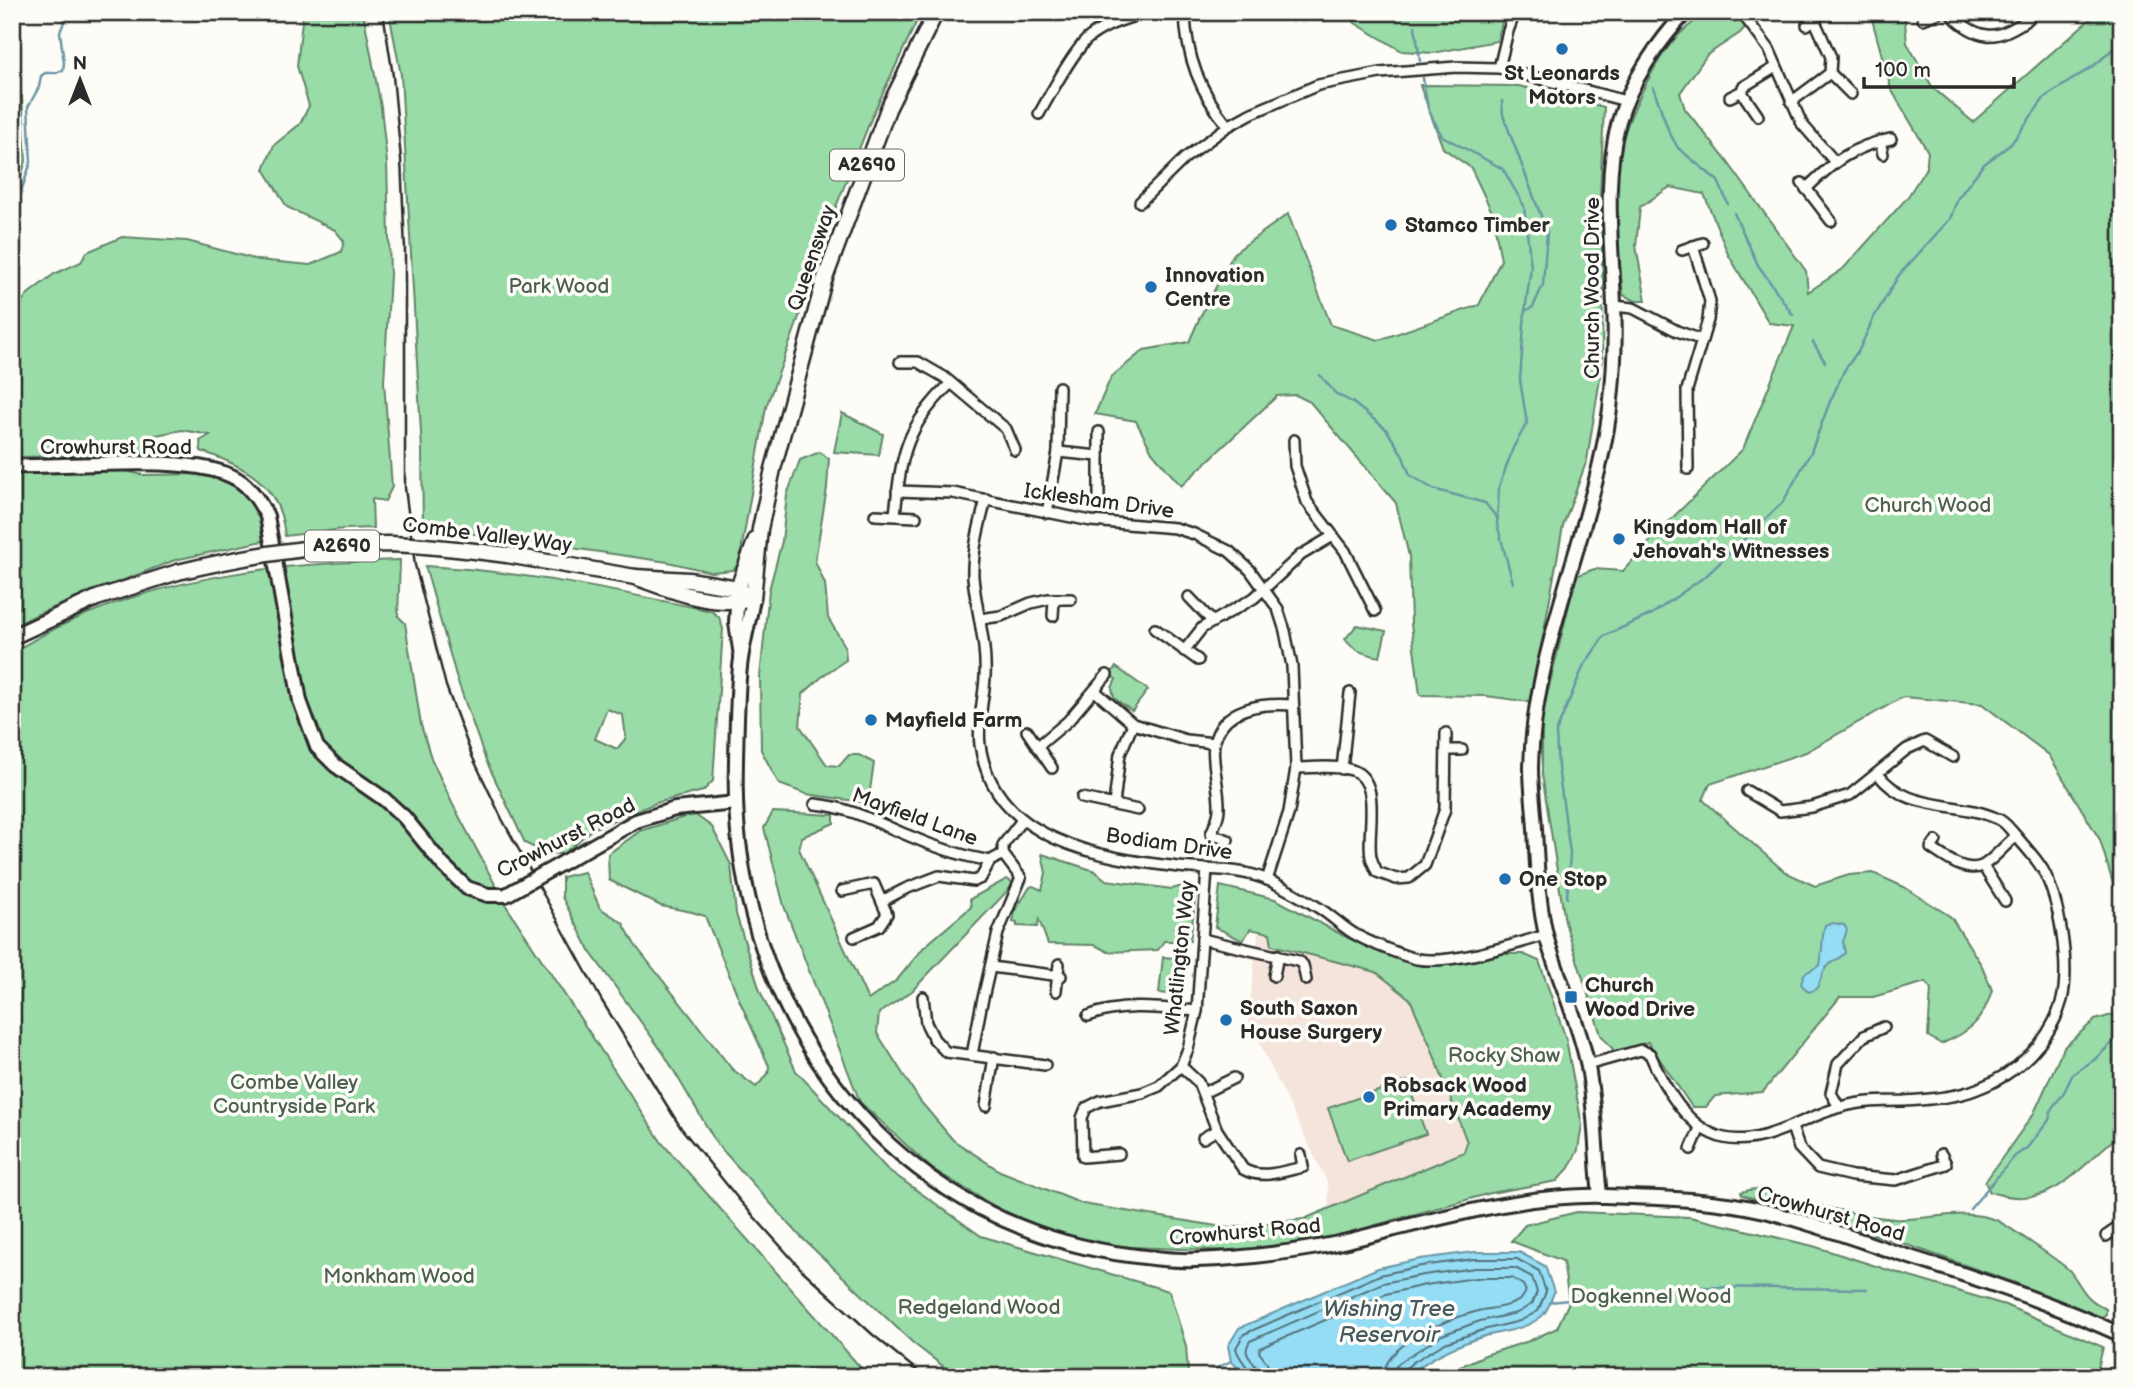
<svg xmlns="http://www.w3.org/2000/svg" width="2134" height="1389" font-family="'Balsamiq Sans',sans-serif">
<rect width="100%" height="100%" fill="#fdfcf7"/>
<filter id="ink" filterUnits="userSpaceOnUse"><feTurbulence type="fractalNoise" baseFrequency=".0143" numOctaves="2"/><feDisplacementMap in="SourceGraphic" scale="14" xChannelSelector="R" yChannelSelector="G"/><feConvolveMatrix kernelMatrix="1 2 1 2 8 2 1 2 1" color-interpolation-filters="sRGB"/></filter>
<g filter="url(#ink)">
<!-- built -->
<path fill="#f5e4db" d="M1258,930l48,13 83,31 52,63 34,113 -146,70 -1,-36 -80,-164 7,-60 -28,-7 3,-13 27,5z"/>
<!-- green -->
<g fill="#99dca7" stroke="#628469" stroke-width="2" fill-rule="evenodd">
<path d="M303,12h60l18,95 6,56 3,112 -6,107 8,105 -7,14 -13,-2 1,29 -29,1 -59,7c-5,-53 -40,-70 -84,-85l-1,-10 10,-6 -28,-5 -36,7 6,4 -1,9 -19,5 -120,2v-143l16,-20 26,-20 27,-12 6,-10 35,-15 65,4 71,19 52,5 31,-13 3,-11 -9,-11 -48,-23 -23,-38 10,-24 26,-21 9,-18 -12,-40z"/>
<path d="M389,12h532l-48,102 -45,113 -32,99 -30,81 -27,156 -6,7 -22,2 -43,-10 -227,-33h-18l-1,-78 -21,-376z"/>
<path d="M1349,12h156l-8,29 -64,12 -31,-2 -47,-28z"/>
<path d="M1705,12h54l-19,21 -33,22 -27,38 5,16 42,52 79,110 2,21 35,-23 64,-71 19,-30 2,-16 -37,-63 -21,-77h34l3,31 26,45 40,34 125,-110h24v891l-5,-6 -17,-57 -51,-85 -67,-51 -79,-7 -97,55 -96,32 -7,16 82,72 30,14 34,-11 24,-2 31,14 47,30 31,49 10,24c-9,31 -22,42 -51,54l-13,-8 3,-47 -5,-7 -53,15h-33l-77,95 -48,4 -9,11h-14l-44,-65 -32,11 -15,-18 -36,-113 -23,-148v-58l34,-140 18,-7 29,2 39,-43 81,-79 51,-123 -25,-3 -41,-69 -24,-60 -34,-7 -30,20 -4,39 10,55h-10l-13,-6c-5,-46 -9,-93 -4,-139 4,-30 34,-92 54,-115 9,-11 22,-19 32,-29z"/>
<path d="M1420,85l99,1 85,21 -4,88 3,82 -1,89 -15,94 -24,66 -32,176 -45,-6 -66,-1 -9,-71 -2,-68 -13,-53 -86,-101 -14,-7 -19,1 -96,90 -29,-34 -16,-31 -41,-7 16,-37 33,-27 45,-8 11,-25 34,-64 54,-39 43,111 48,15 100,-35 22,-45 -9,-48 -21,-44 -28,-20z"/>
<path d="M12,90l10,6 4,65 -14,42z"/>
<path d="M842,413l41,21 -4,21 -45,-3z"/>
<path d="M820,452l9,7 -2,29 -12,73 10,23 3,34 17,28 1,14 -21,14 -22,20 -3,32 27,39 12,1 10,-11h10l15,8 -4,27 -8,12 -56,-8 -27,-10 -18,-34 -1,-73 9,-87 13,-49 5,-46 13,-35z"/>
<path d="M121,470l22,5 66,-1 24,11 18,16 8,17 4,23 -88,19 -135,53 -28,14v-154z"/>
<path d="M400,560l-2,56 7,7 16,102 10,33 21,45 55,104 155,236 207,234h-857v-725c19,-10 38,-22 57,-30 104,-48 219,-59 331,-62z"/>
<path d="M425,566c97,5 192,25 286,45l8,6 4,12 -10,152 -10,10 -47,12 -64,26 -28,25 -20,-1 -19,-10 -40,-85 -28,-79zM607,709l16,6 3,23 -9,11 -22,-10z"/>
<path d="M1357,625l29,6 -6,26c-14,-3 -26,-5 -35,-18z"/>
<path d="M1116,667l32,23 -16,21 -18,-13 -2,-10 4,-9 -6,-4z"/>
<path d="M773,812l61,3v8l-32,14 -3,12 69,151 29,-20 27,-33 47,-40 -1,-8 37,-20 7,5 -102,107 -33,22 -2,20 43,68 33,39 47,31 83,33 146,24 75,-9 160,-67 3,-10 -37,-97 -20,-46 -34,-27 -104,-27 -2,-12 -20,-4 -7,12 -28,-14 5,-41 55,13 73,39 69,27 44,-2 37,-9h25l16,7 27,78 16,86 -4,25 -9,18 -12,13 -66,12 -169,47 -86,11 -105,-4 -37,-4 -41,-12 -52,-21 -70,-42 -71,-66 -76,-196 -20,-78z"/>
<path d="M694,814l18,13 19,38 5,49 24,77 36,80 91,98 94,67 188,55 17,55 2,27 -7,4h-224l-44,-34 -113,-107 -83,-92 -53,-90 -73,-101 -29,-56v-20l22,-5 16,36 23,15 12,22 97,124 24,18 12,-13 1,-8 -28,-62 -36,-88 -13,-4 -31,-6 -52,-26 -1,-26 32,-23z"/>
<path d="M1042,854l53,17 11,9 66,9 14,-4 10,7 -6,49h-26l-6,9 -50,2 -13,-7 -47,-1 -9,-24 -2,7 -20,-1v-3l-4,-1 2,-11 15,-24 3,-1 9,4 4,-17z"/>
<path d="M1163,957l22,2 -4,36 -22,-2z"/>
<path d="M2122,1012v121c-46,34 -66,80 -132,59l-5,-10 49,-69 30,-66 31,-27z"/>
<path d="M1407,1081l19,53 -79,27 -19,-53z"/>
<path d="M1754,1189c47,12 93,26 141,30 33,2 68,-12 101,1 9,4 69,45 74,51 15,20 12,25 36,38v5l-4,3 -20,-3 -66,-31 -114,-40 -160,-48 -1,-3z"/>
<path d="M1577,1212l113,5 123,29 97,31 95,28 98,42 -7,30h-654v-2l43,-20 44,-14 28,-13 12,-26 -6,-41 -52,-20 14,-16z"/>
</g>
<!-- water -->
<g fill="#94ddf5" stroke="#6a96a4" stroke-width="2">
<path d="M1833,923l11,2 3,5 -4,12 2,11c-6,7 -17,9 -21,18 -6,10 -2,18 -16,21l-7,-8 3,-10 16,-9c3,-14 1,-26 5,-40z"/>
<path d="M1474,1252h45l26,14 9,26c-3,8 -6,19 -12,24 -17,14 -37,15 -57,20 -29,9 -56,21 -78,41h-159l-17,-16 -3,-15 11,-18 139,-60 42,-9z"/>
</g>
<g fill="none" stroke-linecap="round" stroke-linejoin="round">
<!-- shore -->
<g stroke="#55727c" stroke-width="2">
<path d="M1251,1377c-1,-11 -12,-16 -15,-29l8,-14 136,-59 41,-9 53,-7h43l22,12 7,21 -8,19 -18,10 -37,9 -38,13 -32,19 -9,8 -1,7"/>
<path d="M1259,1377c-1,-18 -20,-19 -9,-36l133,-58 40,-8 52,-7h40l17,9 5,15 -5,12 -15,9 -37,8 -38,14 -42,27 -5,6 -1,9"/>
<path d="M1270,1377l-3,-14 -8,-11 1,-4 126,-54 39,-9 51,-7h36l11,7c2,4 4,6 1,10 -6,12 -34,13 -46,16 -29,8 -93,31 -95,66"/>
</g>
<!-- stream -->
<g stroke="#6a96a4" stroke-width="2.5">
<path d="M1500,12v1"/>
<path d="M1415,26l5,35"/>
<path d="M1423,78l5,31 14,27 61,33 21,37 7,61 -6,44 -5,69 7,43 -14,25 -14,39 -2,37 16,59"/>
<path d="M1653,87l16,45 9,16 40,33 10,23"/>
<path d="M1502,101l1,14 44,117 -4,53 -10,22 -8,4"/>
<path d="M1734,213l24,52 35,50"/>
<path d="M12,218l19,-56 -3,-55 11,-20 2,-11 4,-3h11l7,-3 1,-7 -4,-31 8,-20"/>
<path d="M1813,342l12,20"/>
<path d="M1320,375l16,19 16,8 34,27 16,25 8,21 23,14 52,14 13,16"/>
<path d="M1567,898l3,-45 -12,-86 -2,-35 27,-65 21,-31 48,-22 55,-39 76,-73 28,-50 18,-48 15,-33 16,-23 14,-31 25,-42 51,-56 8,-21 25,-33 28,-21 34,-47 50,-32 27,-24"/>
<path d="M1970,1209l45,-53 12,-8 22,-28 3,-12 11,-14 10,-20 21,-14 22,-21 6,-1"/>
<path d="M1550,1302l141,-15 176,2"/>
<path d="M1199,1377l32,-16"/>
</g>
<!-- street casing -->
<g stroke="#2b2b2b" stroke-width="14">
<g id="street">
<path d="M1185,12c1,45 15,80 43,114"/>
<path d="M1741,12l28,37 33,75 33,38"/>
<path d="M1950,12c7,10 24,22 37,23 13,2 31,-9 41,-16"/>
<path d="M1923,19l18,-7"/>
<path d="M1807,25l13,-10"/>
<path d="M1499,68l9,-37 7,-19"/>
<path d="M1830,73l21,21"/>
<path d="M1730,97l12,-6"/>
<path d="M1791,102l39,-29 1,-16 -17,-38"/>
<path d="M1039,114c11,-19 36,-67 52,-78 19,-14 40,-20 62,-24"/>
<path d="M1758,116l-15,-22v-7l33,-20"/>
<path d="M1880,141l3,13"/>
<path d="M1802,183l29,38"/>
<path d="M1806,189c27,-27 47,-43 85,-50"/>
<path d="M1140,202l45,-44 43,-32 24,-13 66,-28 62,-12 76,-6 43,1 127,33"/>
<path d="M1682,250l21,-7"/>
<path d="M1614,306l19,2 44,23 25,9"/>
<path d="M900,362h18l26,15 62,52 9,21"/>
<path d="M1099,432v65"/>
<path d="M1294,440l1,26 12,36 38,49 30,60"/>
<path d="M1058,452l41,4"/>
<path d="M1688,469l-1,-79 21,-70 2,-19 -17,-55"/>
<path d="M897,491l56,2 138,28 84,7 19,6 35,17 21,19 28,39 7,22 7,35 4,102 -7,44 -22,68"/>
<path d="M986,499c-6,25 -14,52 -13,78 3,33 14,66 12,100 -1,22 -8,45 -5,68 14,96 120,113 199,122 29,3 61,1 89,13 17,8 35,18 51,28 13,8 25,21 39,28 13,7 45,20 59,23 34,6 95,-14 129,-24"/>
<path d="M1047,513l11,-61 1,-65"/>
<path d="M875,515l41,2"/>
<path d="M895,515c6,-60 10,-88 56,-132"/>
<path d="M1189,597l23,24"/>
<path d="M1053,616l1,-17"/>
<path d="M980,619l21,-3 30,-13 17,-4h23"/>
<path d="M1155,629l43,31"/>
<path d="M1184,651l18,-23 52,-30 47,-43 32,-19"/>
<path d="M1095,691l38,33 53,16 28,3"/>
<path d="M1027,731l25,37"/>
<path d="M1037,747l31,-26 39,-46"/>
<path d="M1446,750h16"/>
<path d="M1296,768c17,0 39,-3 56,2 31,11 14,62 19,87 1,5 4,10 6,15l19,7 13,-1 16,-13 20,-56 1,-76"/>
<path d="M1342,769l8,-76"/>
<path d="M1747,791l33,20 32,-4 38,-12 57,-46 18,-8 28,16"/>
<path d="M1082,798l56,12"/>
<path d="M815,804c34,3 61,18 92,31 27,12 55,21 83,26l13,-7v-9l19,-25"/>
<path d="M1114,804l6,-50 13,-30"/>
<path d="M1228,840l-17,-6c3,-8 8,-17 8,-25 1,-21 -8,-46 -5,-65 7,-38 50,-41 79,-39"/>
<path d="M1936,841l-5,7c13,9 34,25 51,18 10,-5 24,-22 34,-30"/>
<path d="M1983,866l22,35"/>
<path d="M842,891l32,-7 13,30 -8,12 -25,11"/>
<path d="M882,901l23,-12 34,-13 35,5 7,-3 9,-17"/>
<path d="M1202,939l96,22 5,4 3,15"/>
<path d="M991,967l70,9"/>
<path d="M1274,976l4,-21"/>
<path d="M1056,991l3,-27"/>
<path d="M923,997l3,26 8,16 12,13 99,13"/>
<path d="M1088,1016c35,-13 72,-8 109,-5"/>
<path d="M972,1055l9,-48 17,-74 23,-55 -18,-24"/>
<path d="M1587,1065l54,-15 9,4c13,32 38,76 74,84 39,9 81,-22 117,-31 21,-6 41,-6 63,-6 20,-1 54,-4 73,-12 40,-15 74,-48 85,-89 8,-34 -2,-99 -19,-130 -7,-12 -17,-22 -26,-33 -6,-6 -11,-15 -19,-18 -40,-19 -91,-6 -120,-45"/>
<path d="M1181,1066l17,16 19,48 26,39c18,11 41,2 60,-2l-2,-12"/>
<path d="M1203,1093l31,-15"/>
<path d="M986,1106l8,-49"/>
<path d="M1839,1107l-8,-14 7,-29 26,-28 20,-9"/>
<path d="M1792,1127l7,21 19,20 34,8 44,4 50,-16 -5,-10"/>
<path d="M1203,1138l14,-8"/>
<path d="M1691,1149l9,-21"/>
<path d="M1119,1154l-36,3 -1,-39 4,-10 14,-7 42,-8 17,-7 22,-20 7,-17 9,-38 10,-142"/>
<path d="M2106,1236l16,-11"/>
</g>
</g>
<!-- secondary casing -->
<g stroke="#2b2b2b" stroke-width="18">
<g id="secondary">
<path d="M12,466c56,2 181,-14 225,13 14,8 23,24 30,37l33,185 17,46 18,18 49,34 20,18 39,48 24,23 21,7h18"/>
<path d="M741,656l-5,-33 2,-35 15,10c-3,19 -8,37 -11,55 -4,21 -4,45 -5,66 -1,41 -3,82 2,123 24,212 175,385 390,413 22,3 44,6 66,5 40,-1 83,-6 123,-13 24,-4 49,-11 73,-17 69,-17 143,-36 214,-34 53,2 109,3 160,15 43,11 85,26 126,40 79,25 156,50 231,84"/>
<path d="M564,862l72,-41 39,-12 61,-6"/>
<path d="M1600,1196c-5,-44 -4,-90 -13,-134 -9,-42 -28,-81 -40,-123 -9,-36 -10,-73 -12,-110 -1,-20 -4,-41 -4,-61 2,-122 63,-239 79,-359 4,-35 6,-69 4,-104 -2,-60 -11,-125 5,-184 12,-40 39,-79 67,-109"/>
</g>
</g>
<!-- primary casing -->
<g stroke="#2b2b2b" stroke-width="19">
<g id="primary">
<path d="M507,555l128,22 54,3 49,8 18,-49"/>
<path d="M635,577c39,14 77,31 118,21l7,-69 13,-60 51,-188 64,-172 48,-97"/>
<path d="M12,637l85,-39 81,-26"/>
</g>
</g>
<!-- street -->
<use href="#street" stroke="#fdfcf7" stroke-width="9"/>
<!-- secondary -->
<use href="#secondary" stroke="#fdfcf7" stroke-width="12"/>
<!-- primary -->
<use href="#primary" stroke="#fdfcf7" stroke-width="14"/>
<!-- rail -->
<path stroke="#2b2b2b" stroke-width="2.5" d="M383,12l10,64 8,83 4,90v239l10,77 31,121 26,70 30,63 100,182 79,127 59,73 62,69 70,64 53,43"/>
<!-- secondary-bridge casing -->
<g stroke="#2b2b2b" stroke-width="18" stroke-linecap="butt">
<path id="secondary-bridge" d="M506,895l58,-33"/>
</g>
<!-- primary-bridge casing -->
<g stroke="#2b2b2b" stroke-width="19" stroke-linecap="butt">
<path id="primary-bridge" d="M178,572c70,-17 140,-28 212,-28 39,1 78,6 117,11"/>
</g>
<!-- secondary-bridge -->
<use href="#secondary-bridge" stroke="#fdfcf7" stroke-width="12"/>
<!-- primary-bridge -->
<use href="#primary-bridge" stroke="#fdfcf7" stroke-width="14"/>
</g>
</g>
<!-- markers -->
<g fill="#1f6fb2" stroke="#fdfcf7" stroke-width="2.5">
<circle cx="1562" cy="49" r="7"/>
<circle cx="1391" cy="225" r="7"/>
<circle cx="1151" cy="287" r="7"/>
<circle cx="1619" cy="539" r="7"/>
<circle cx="871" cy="720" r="7"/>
<circle cx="1505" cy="879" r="7"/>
<rect x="1564" y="990" width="14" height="14" rx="3.5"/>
<circle cx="1226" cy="1020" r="7"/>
<circle cx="1369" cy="1097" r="7"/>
</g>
<g text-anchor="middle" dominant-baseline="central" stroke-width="7" stroke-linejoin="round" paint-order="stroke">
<!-- shield labels -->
<g fill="#fdfcf7" stroke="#6a6a68" stroke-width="2">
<rect x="830" y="149.5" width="74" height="31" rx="5"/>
<rect x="305" y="530.5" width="74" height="31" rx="5"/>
</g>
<g font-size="19" font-weight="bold" fill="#2b2b2b">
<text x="867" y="165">A2690</text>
<text x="342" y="546">A2690</text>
</g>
<!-- poi labels -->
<g font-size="21" font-weight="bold" fill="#2b2b2b" stroke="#fdfcf7" text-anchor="start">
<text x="1562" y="73" text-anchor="middle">St Leonards<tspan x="1562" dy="24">Motors</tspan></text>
<text x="1405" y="225">Stamco Timber</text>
<text x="1165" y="275">Innovation<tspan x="1165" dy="24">Centre</tspan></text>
<text x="1633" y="527">Kingdom Hall of<tspan x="1633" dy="24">Jehovah's Witnesses</tspan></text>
<text x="885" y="720">Mayfield Farm</text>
<text x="1519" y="879">One Stop</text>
<text x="1585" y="985">Church<tspan x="1585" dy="24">Wood Drive</tspan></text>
<text x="1240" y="1008">South Saxon<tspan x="1240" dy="24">House Surgery</tspan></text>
<text x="1383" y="1085">Robsack Wood<tspan x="1383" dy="24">Primary Academy</tspan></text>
</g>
<!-- street labels -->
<g font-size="21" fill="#2b2b2b" stroke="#fdfcf7">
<text transform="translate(812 258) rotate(-71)">Queensway</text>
<text transform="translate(1592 288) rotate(-90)">Church Wood Drive</text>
<text x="116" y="447">Crowhurst Road</text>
<text transform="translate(1099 501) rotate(8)">Icklesham Drive</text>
<text transform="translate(487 535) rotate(7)">Combe Valley Way</text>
<text transform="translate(915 817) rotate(20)">Mayfield Lane</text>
<text transform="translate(566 838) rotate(-27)">Crowhurst Road</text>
<text transform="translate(1169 844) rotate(8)">Bodiam Drive</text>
<text transform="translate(1180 958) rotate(-84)">Whatlington Way</text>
<text transform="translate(1831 1214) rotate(16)">Crowhurst Road</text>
<text transform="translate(1245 1232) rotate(-5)">Crowhurst Road</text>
</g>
<!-- park labels -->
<g font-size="21" fill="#4c6050" stroke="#fdfcf7">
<text x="559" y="286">Park Wood</text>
<text x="1928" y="505">Church Wood</text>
<text x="1504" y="1055">Rocky Shaw</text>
<text x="294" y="1082">Combe Valley<tspan x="294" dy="24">Countryside Park</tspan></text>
<text x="399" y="1276">Monkham Wood</text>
<text x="1651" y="1296">Dogkennel Wood</text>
<text x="979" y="1307">Redgeland Wood</text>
</g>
<!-- water labels -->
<g font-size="23" font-style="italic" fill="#45585e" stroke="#fdfcf7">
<text x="1389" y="1309">Wishing Tree<tspan x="1389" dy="26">Reservoir</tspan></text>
</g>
</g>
<!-- margin -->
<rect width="2134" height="1389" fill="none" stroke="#fdfcf7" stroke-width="42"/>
<rect x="21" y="21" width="2092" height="1347" fill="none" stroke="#2b2b2b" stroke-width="2.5" filter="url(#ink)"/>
<!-- north arrow -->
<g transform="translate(80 80)" stroke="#fdfcf7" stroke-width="5" paint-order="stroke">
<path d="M0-5L12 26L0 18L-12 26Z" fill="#2b2b2b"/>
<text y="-10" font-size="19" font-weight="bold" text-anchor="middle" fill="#2b2b2b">N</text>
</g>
<!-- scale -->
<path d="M1864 77v10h150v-10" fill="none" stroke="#2b2b2b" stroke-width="3.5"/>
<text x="1875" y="77" font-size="21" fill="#2b2b2b" stroke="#fdfcf7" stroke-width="5" paint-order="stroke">100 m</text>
</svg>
